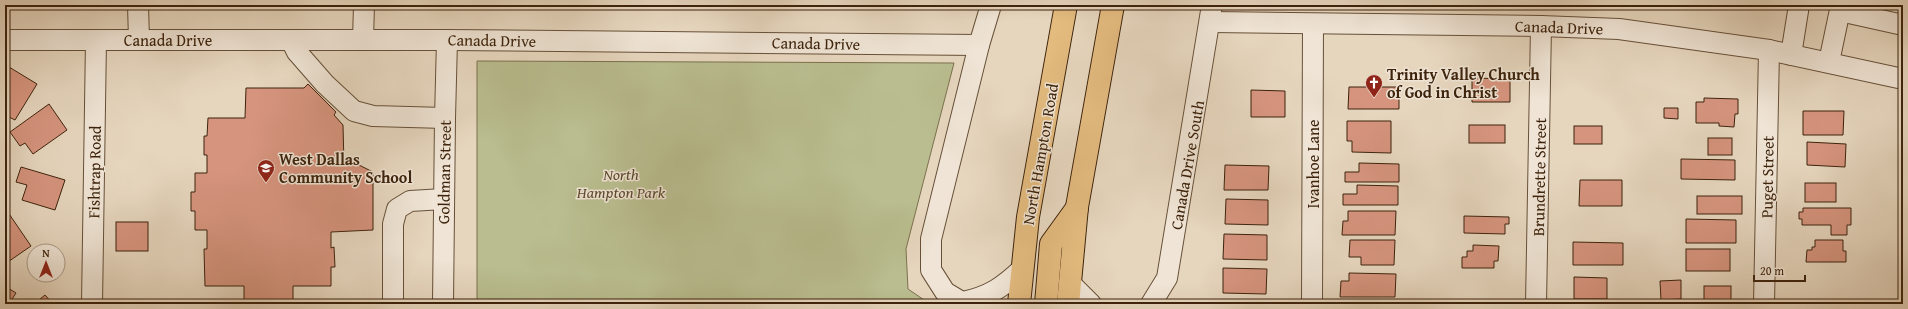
<svg xmlns="http://www.w3.org/2000/svg" width="1908" height="309" font-family="'Gentium Book Plus',serif">
<rect width="100%" height="100%" fill="#e6d6be"/>
<filter id="stains"><feTurbulence type="fractalNoise" baseFrequency=".005" numOctaves="4"/><feColorMatrix values="0 0 0 0 .2 0 0 0 0 .09 0 0 0 0 .02 0 0 0 .5 -.17"/></filter>
<radialGradient id="worn" r=".72"><stop offset=".6" stop-color="#630" stop-opacity="0"/><stop offset="1" stop-color="#630" stop-opacity=".3"/></radialGradient>
<!-- green -->
<g fill="#b9bd8f" stroke="#7b704e">
<path d="M5,5h101l-1,1z"/>
<path d="M477,61l477,2 -48,186 2,40 22,15h-453z"/>
</g>
<!-- building -->
<g fill="#d6947e" stroke="#3d230c">
<path d="M1895,5h8v4l-9,-1z"/>
<path d="M9,67l28,17 -22,36 -10,-5v-40z"/>
<path d="M1472,78l38,1v23h-38z"/>
<path d="M308,84l28,28 -2,3 9,10 1,40 13,-1 16,8v58l-42,2v16l3,-1 1,20h-4v19h-38v18h-49v-18h-39l-1,-37h3v-19h-12v-19h-4v-19h4v-19h12v-18h-3v-19h3l1,-18h37l1,-30h58z"/>
<path d="M1349,87h50v22h-51z"/>
<path d="M1251,90l34,1v26h-34z"/>
<path d="M1704,98l34,1v15h-3l-1,13 -15,-1v-3h-23v-21h8z"/>
<path d="M49,104l18,26 -34,24 -8,-11 -5,3 -10,-14z"/>
<path d="M1664,108h14v11l-14,-1z"/>
<path d="M1803,111h41l-1,24h-40z"/>
<path d="M1347,121h44v32l-39,-1v-11h-5z"/>
<rect x="1469" y="125" width="36" height="18"/>
<rect x="1574" y="126" width="28" height="18"/>
<rect x="1708" y="138" width="24" height="17"/>
<path d="M1807,142l39,2 -1,23 -38,-2z"/>
<path d="M1681,159l54,1v20l-54,-1z"/>
<path d="M1359,163l40,1v18h-54v-10h14z"/>
<path d="M1225,165l44,1 -1,24h-44z"/>
<path d="M21,167l44,13 -10,30 -33,-10 5,-15 -11,-3z"/>
<path d="M1580,180h42v26h-43z"/>
<rect x="1805" y="183" width="31" height="19"/>
<path d="M1357,185l41,1v19h-55v-11h14z"/>
<rect x="1697" y="196" width="45" height="18"/>
<path d="M1226,199l42,1v25l-43,-1z"/>
<path d="M5,208l26,38 -26,18z"/>
<path d="M1803,208h48v17h-4v10h-16v-10h-29v-6h-3v-7h4z"/>
<path d="M1348,211h48l-1,24h-53l1,-14h5z"/>
<path d="M1464,216l45,1v7h-4v10l-41,-1z"/>
<path d="M1686,219l50,1v23h-50z"/>
<rect x="116" y="222" width="32" height="29"/>
<path d="M1224,234l43,1v25l-44,-1z"/>
<path d="M1350,240h45l-1,25h-33v-8h-12z"/>
<path d="M1815,240h28v11h3v11h-40l1,-12h5v-3h3z"/>
<path d="M1573,242l50,1v22h-50z"/>
<path d="M1473,245l26,1 -1,15h-4v7h-32v-11h5v-6h6z"/>
<rect x="1686" y="249" width="44" height="22"/>
<path d="M1223,268l44,1 -1,25 -43,-1z"/>
<path d="M1349,273l47,1 -1,23h-55l1,-16h8z"/>
<path d="M1574,277l33,1v21h-33z"/>
<path d="M1681,280v19l-20,1 -1,-19z"/>
<path d="M5,286l11,7 -7,11h-4z"/>
<rect x="1704" y="286" width="27" height="18"/>
<path d="M45,295l8,9h-19z"/>
<rect x="1834" y="301" width="42" height="3"/>
</g>
<g fill="none" stroke-linecap="round" stroke-linejoin="round">
<!-- minor casing -->
<g stroke="#675038" stroke-width="22">
<g id="minor">
<path d="M138,5l1,35"/>
<path d="M1840,11l63,14"/>
<path d="M1211,22l330,4 78,3 150,21 134,29"/>
<path d="M5,40h442l532,5"/>
<path d="M291,40l6,12 28,32 29,27 19,5 72,2"/>
<path d="M363,40l1,-35"/>
<path d="M1791,55l8,-50"/>
<path d="M1829,62l12,-57"/>
<path d="M1070,283l21,21"/>
<path d="M963,302c27,-6 40,-15 60,-34"/>
<path d="M92,304l4,-264"/>
<path d="M393,304v-80l4,-15 13,-8 34,-2"/>
<path d="M443,304l2,-186 2,-78"/>
<path d="M965,304l-20,-12 -14,-22v-31l48,-194 12,-40"/>
<path d="M1151,304l16,-26 45,-273"/>
<path d="M1312,304l1,-280"/>
<path d="M1536,304l5,-278"/>
<path d="M1764,304l5,-254"/>
</g>
</g>
<!-- major casing -->
<g stroke="#3d230c" stroke-width="24">
<g id="major">
<path d="M1019,304l9,-87 38,-212"/>
<path d="M1046,304l5,-60 26,-36"/>
<path d="M1068,304l9,-97 36,-202"/>
</g>
</g>
<!-- minor -->
<use href="#minor" stroke="#efe4d5" stroke-width="20"/>
<!-- major -->
<use href="#major" stroke="#e3bb7f" stroke-width="22"/>
</g>
<!-- icons -->
<defs>
<g id="church-pin" transform="scale(0.9)"><path d="M0 17L-7.5 6A9.5 9.5 0 1 1 7.5 6Z" fill="#8f2418" stroke="#efe4d5"/><path d="M-1.2-6h2.4v3.5h3.3v2.4h-3.3V6h-2.4V-.1h-3.3v-2.4h3.3Z" fill="#fff"/></g>
<g id="school-pin" transform="scale(0.9)"><path d="M0 17L-7.5 6A9.5 9.5 0 1 1 7.5 6Z" fill="#8f2418" stroke="#efe4d5"/><path d="M0-5L7-2L0 1L-7-2ZM-4 1L0 2.5L4 1V4Q0 6-4 4Z" fill="#fff"/></g>
</defs>
<g fill-rule="evenodd">
<use href="#church-pin" x="1374" y="83"/>
<use href="#school-pin" x="266" y="168"/>
</g>
<g text-anchor="middle" dominant-baseline="central" stroke-width="3" stroke-linejoin="round" paint-order="stroke">
<!-- street labels -->
<g font-size="16" fill="#3d230c" stroke="#efe4d5">
<text transform="translate(1559 27) rotate(2)">Canada Drive</text>
<text x="168" y="40">Canada Drive</text>
<text transform="translate(492 40) rotate(1)">Canada Drive</text>
<text transform="translate(816 43) rotate(1)">Canada Drive</text>
<text transform="translate(1040 154) rotate(-80)">North Hampton Road</text>
<text transform="translate(1313 164) rotate(-90)">Ivanhoe Lane</text>
<text transform="translate(1187 165) rotate(-80)">Canada Drive South</text>
<text transform="translate(94 172) rotate(-89)">Fishtrap Road</text>
<text transform="translate(444 172) rotate(-89)">Goldman Street</text>
<text transform="translate(1539 177) rotate(-89)">Brundrette Street</text>
<text transform="translate(1767 177) rotate(-89)">Puget Street</text>
</g>
<!-- poi labels -->
<g font-size="16" font-weight="bold" fill="#3d230c" stroke="#efe4d5" text-anchor="start">
<text x="1387" y="74">Trinity Valley Church<tspan x="1387" dy="18">of God in Christ</tspan></text>
<text x="279" y="159">West Dallas<tspan x="279" dy="18">Community School</tspan></text>
</g>
<!-- park labels -->
<g font-size="16" font-style="italic" fill="#5c4a2d" stroke="#efe4d5">
<text x="621" y="174">North<tspan x="621" dy="18">Hampton Park</tspan></text>
</g>
</g>
<!-- margin -->
<rect width="1908" height="309" fill="none" stroke="#e6d6be" stroke-width="20"/>
<rect x="6" y="6" width="1896" height="297" fill="none" stroke="#3d230c" stroke-width="2"/>
<rect x="10" y="10" width="1888" height="289" fill="none" stroke="#3d230c"/>
<!-- north arrow -->
<g transform="translate(46 263)"><circle r="19" fill="#efe4d5" stroke="#a89785"/>
<path d="M0-3L7 15L0 10L-7 15Z" fill="#8f2418"/>
<text y="-6" font-size="11" font-weight="bold" text-anchor="middle" fill="#3d230c">N</text>
</g>
<!-- scale -->
<path d="M1754 275v6h51v-6" fill="none" stroke="#3d230c" stroke-width="2"/>
<text x="1760" y="275" font-size="12" fill="#3d230c" stroke="#efe4d5" stroke-width="3" paint-order="stroke">20 m</text>
<rect width="100%" height="100%" filter="url(#stains)"/>
<rect width="100%" height="100%" fill="url(#worn)"/>
</svg>
